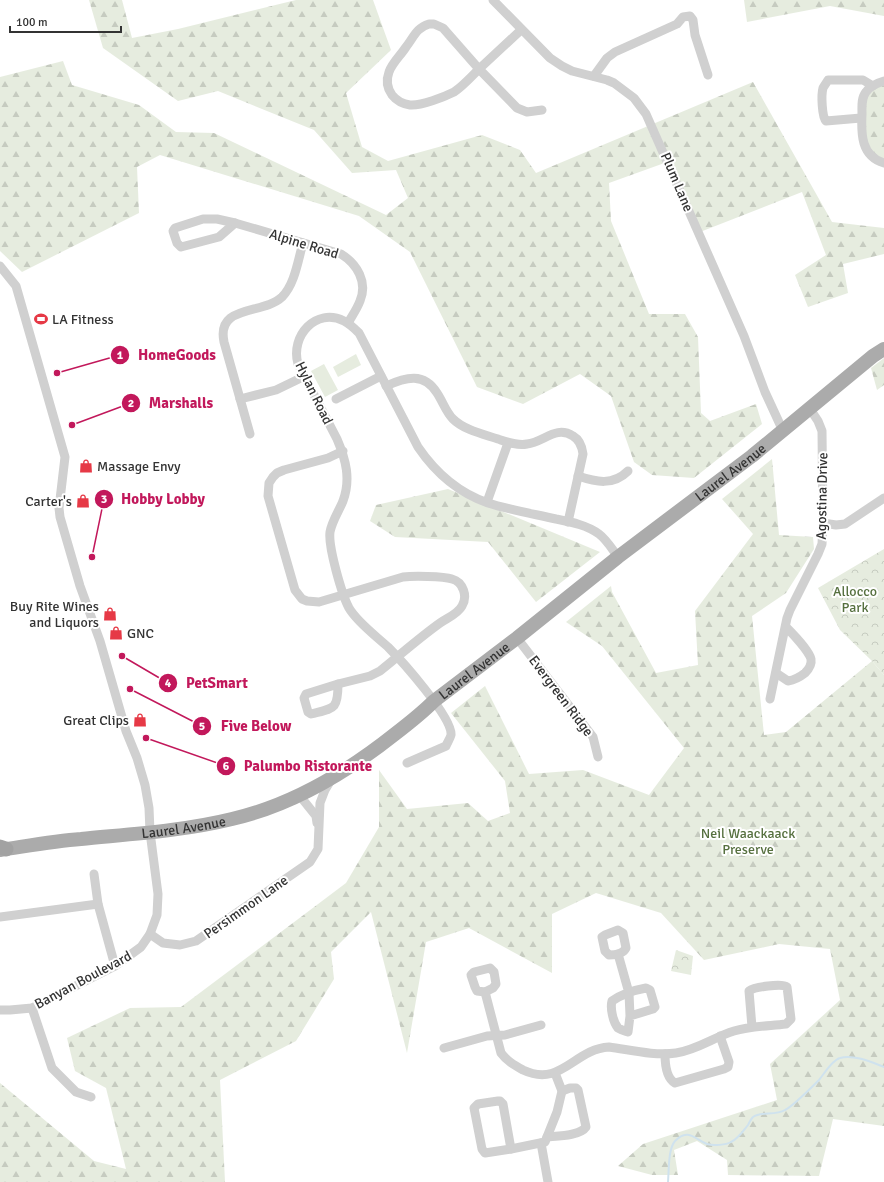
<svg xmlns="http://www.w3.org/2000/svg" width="884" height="1182" font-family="Signika,sans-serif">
<defs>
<pattern id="forest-firs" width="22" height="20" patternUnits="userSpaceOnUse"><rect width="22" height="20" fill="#e6ecdf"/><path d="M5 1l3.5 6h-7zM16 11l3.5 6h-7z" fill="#c6cbc0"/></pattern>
<pattern id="park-crowns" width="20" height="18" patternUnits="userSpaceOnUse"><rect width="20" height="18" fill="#e6ecdf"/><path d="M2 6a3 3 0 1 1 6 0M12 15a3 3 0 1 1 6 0" fill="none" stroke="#c6cbc0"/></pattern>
</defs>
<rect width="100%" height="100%" fill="#fff"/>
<!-- forest -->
<g fill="url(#forest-firs)">
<path d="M89,0h33l10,38 46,-9 118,-29h77l18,50 -45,43 16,54 26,14 94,-26 38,15 16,23 217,-91 79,140 52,6v26l-41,10 5,29 -40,14 -13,-32 31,-20 -24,-63 -102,40 -30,-71 -61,22 2,38 38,93h36l13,23 3,76 9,8 46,-17 6,20 -68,54 -42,-3 -18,-13 -23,-66 -31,-22 -57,30 -46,-17 -67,-135 -51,-36 -199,-61 -23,12 2,46 -117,59 -22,-21v-174l63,-16 9,24 67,20 37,27 38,1 172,82 22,-17 -12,-28 -44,3 -38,-43 -96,-39 -40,10 -75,-53z"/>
<path d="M744,0h140v16l-54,-10 -83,16z"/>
<path d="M884,85v75l-16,-7 -5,-25 3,-36z"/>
<path d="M884,358v27l-7,5 -6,-22z"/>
<path d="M772,459l7,76 34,2 1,12 -28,44 -34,23 12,119 22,-3 86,-71 12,14v451l-51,-7 -14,57 -91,-1 -1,-15 -30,-19 -23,9 4,25h-26l-34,-9 25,-22 134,-44 -7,-36 70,-64 -10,-51 -51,-5 -75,16 -43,-47 -65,-20 -44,21v59l-83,-45 -43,14 -19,111 -36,-141 -40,40 3,27 -38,62 -76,39 5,102h-225v-99l94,78 32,8 -20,-81 -31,-17 -8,-33 63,-30 51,-1 165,-124 33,-56v-57l28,39 61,-6 20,18 22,-8 -5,-32 -54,-68 34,-27 44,88 54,-4 66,25 35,-47 -82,-102 -36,-24 45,-36 1,6 44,81 42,-8 -3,-54 58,-77 -31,-35z"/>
<path d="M448,489l152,63 -64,50 -48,-60 -93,-5 -25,-16 6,-16z"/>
</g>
<!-- park -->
<g fill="url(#park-crowns)">
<path d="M884,549v126l-12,-14 -32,-31 -22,-42z"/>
<path d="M676,950l17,6 -2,19 -20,-4z"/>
</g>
<!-- pitch -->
<g fill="#e6ecdf">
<path d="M356,354l5,11 -23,12 -5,-10z"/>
<path d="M324,364l14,26 -13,7 -14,-26z"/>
</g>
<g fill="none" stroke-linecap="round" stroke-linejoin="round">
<!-- stream -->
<path stroke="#cfe2ee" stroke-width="2" d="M668,1182c1,-11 0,-33 7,-41 13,-14 21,-1 32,3 6,2 19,1 24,-2 7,-3 13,-12 17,-17 1,-2 3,-6 5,-8 8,-6 22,-1 32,-7 8,-4 27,-23 34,-30 5,-6 13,-20 21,-22 13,-4 31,4 44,9"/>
<!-- minor -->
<g stroke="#d0d0d0" stroke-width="9">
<path d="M493,0l57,58 12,8 10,5 35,9 7,3 20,15 12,16 98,222 21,56 18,39"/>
<path d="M429,24h5l9,4 36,41c-8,8 -16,17 -25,23 -10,5 -33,14 -44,13 -7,-1 -14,-5 -18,-10 -5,-7 -6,-15 -3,-23 3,-9 12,-17 17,-25 8,-10 10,-19 23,-23z"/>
<path d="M521,30l-42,39 38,39 10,4 15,-2"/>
<path d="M594,76l13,-18 8,-6 62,-28 6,-7 7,-1 3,4 2,15 13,40"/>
<path d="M884,81c-7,2 -14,5 -18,11 -5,6 -4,15 -4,22 -1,20 -1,42 22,49"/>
<path d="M861,118l-35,3c-4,-4 -5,-26 -3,-33 1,-2 4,-6 5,-8h35l10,6"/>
<path d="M203,219h14l18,4 -16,14 -38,10 -4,-4 -4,-12 2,-3z"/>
<path d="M235,223l106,31c16,10 27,28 19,47 -3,8 -8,15 -12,22"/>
<path d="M0,266l16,20 49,171 -6,51 1,9 20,69 20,55 26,90 11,27 8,27 4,23 1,24 8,62 -1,21 -7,19 -9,13 -26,19 -83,42 -22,2h-10"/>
<path d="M386,386c20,-9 38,-14 51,7 6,9 9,19 16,26 11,11 30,15 45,20 9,3 19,7 29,5 17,-2 29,-19 46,-8 7,4 9,10 10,18l-15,68"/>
<path d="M240,399l36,-9 29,-14"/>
<path d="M336,399l45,-23"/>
<path d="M250,434l-26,-92c-8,-38 39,-27 58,-45 13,-13 16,-37 21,-54"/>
<path d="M578,476c18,6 35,10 50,-5"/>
<path d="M487,502l21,-59"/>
<path d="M823,523l13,2 9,-1 39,-26"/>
<path d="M517,638l76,99 5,20"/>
<path d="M776,673l12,8c6,-1 12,-4 17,-8 4,-4 7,-8 6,-14 -2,-8 -19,-26 -25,-32"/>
<path d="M338,684l32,-8 10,-5c20,-16 39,-33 60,-48 7,-5 18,-9 22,-17 6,-10 1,-24 -10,-27 -9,-3 -40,-3 -49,-2l-84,25 -12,-1 -5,-2 -7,-9 -27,-94 1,-13 4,-6 4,-4 7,-3 44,-12 15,-7"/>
<path d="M338,684c0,26 -4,24 -27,30l-3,-2 -4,-14 2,-4z"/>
<path d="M770,699l17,-81 3,-8 28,-56 4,-10 1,-21 -1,-92 -4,-10 -8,-12"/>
<path d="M407,763l39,-17c1,-3 4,-7 5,-11 2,-17 -50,-75 -63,-88 -12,-11 -31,-25 -39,-39 -7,-13 -21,-61 -19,-76 2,-11 9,-21 13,-31 8,-22 3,-41 -6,-62l-39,-75c-8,-28 18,-57 46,-43 6,3 10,7 15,12l59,114c17,25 41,46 70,56 22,7 46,11 68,16 15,3 31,6 43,15 8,6 13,15 19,23"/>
<path d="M300,796l16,20 1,7"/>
<path d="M94,874l4,30 17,62"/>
<path d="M0,917l98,-13"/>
<path d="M618,930l5,3 3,15c-3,6 -11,7 -17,7l-4,-4 -3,-14 3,-2z"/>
<path d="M150,934l13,9 17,2 16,-4 114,-79 8,-13 2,-46 5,-13 6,-10"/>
<path d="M618,954l11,39 1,23 -2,16c-3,-1 -7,-2 -10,-4 -5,-6 -8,-20 -6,-27 10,-7 23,-11 34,-13l4,2 5,17 -2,2 -23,7"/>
<path d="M490,968l4,4 2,12 -3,4 -8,4 -8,-1 -2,-4 -4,-12 3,-3z"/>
<path d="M485,992l16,61c6,8 13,12 22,17 38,18 51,-21 86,-23 22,3 45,9 67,6 21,-3 38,-16 58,-22 16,-5 35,-5 52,-7l5,-5 -4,-32c-5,-4 -33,0 -38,4l3,36"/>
<path d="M32,1008l20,60 24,24 15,5"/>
<path d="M444,1048l43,-12 18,-1 36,-10"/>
<path d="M665,1054c0,9 1,24 10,29l49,-14 4,-2 1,-5 -9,-26"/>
<path d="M498,1101h2l3,3 8,45 -26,4 -3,-4 -8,-41 4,-4z"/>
<path d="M547,1137c10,-1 33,-1 39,-10l-8,-37 -2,-2h-6l-8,3"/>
<path d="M541,1143l7,39"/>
<path d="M511,1149l34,-7 12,-30 5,-21 -7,-18"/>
</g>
<!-- primary -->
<path stroke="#ababab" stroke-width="14" id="s1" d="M0,850c27,-4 54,-9 81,-11 50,-5 102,-8 151,-20 61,-14 114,-46 163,-85 13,-10 27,-21 39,-33l83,-63 101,-81 134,-101 121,-100 11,-7"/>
<!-- trunk -->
<path stroke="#a2a2a2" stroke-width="15" d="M0,847l6,2"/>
</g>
<!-- icons -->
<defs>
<g id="stadium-bare" transform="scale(1.08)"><path d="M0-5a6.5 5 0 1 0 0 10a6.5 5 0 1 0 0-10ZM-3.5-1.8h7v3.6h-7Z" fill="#e63946" stroke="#fff" stroke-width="2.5" paint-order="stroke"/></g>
<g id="shop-bare" transform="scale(1.08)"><path d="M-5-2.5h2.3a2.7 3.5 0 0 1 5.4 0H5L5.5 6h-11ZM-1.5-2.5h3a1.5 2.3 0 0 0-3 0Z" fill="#e63946" stroke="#fff" stroke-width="2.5" paint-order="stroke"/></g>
</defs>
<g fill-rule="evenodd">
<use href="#stadium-bare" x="41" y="319"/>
<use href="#shop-bare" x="86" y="466"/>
<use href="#shop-bare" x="83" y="501"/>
<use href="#shop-bare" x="110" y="614"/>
<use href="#shop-bare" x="116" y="633"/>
<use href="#shop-bare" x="140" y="720"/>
</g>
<g text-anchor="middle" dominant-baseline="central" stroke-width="4" stroke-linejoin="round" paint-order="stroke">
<!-- street labels -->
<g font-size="14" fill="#333" stroke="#fff">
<text transform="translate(677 182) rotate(67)">Plum Lane</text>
<text transform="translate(304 244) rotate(17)">Alpine Road</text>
<text transform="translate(314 393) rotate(64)">Hylan Road</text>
<text stroke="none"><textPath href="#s1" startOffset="845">Laurel Avenue</textPath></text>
<text transform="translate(822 496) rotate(-89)">Agostina Drive</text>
<text stroke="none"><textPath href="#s1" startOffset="521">Laurel Avenue</textPath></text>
<text transform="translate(561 696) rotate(53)">Evergreen Ridge</text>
<text stroke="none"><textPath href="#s1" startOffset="185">Laurel Avenue</textPath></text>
<text transform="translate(246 907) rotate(-35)">Persimmon Lane</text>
<text transform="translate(83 980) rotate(-28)">Banyan Boulevard</text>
</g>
<!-- poi labels -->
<g font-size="14" fill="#333" stroke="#fff" text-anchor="start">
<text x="52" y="319">LA Fitness</text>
<text x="97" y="466">Massage Envy</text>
<text x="72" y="501" text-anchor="end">Carter's</text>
<text x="99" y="606" text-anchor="end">Buy Rite Wines<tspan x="99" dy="16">and Liquors</tspan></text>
<text x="127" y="633">GNC</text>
<text x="129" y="720" text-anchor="end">Great Clips</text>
</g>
<!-- park labels -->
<g font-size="14" fill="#56703f" stroke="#fff">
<text x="855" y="591">Allocco<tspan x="855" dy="16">Park</tspan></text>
<text x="748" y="833">Neil Waackaack<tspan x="748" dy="16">Preserve</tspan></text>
</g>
</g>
<!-- callouts -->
<path fill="none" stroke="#c2185b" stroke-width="1.5" d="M57 373L120 355M72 425L131 403M92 557L104 499M122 656L168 683M130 689L202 726M146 738L226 766"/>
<g fill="#c2185b" stroke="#fff" stroke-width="1.5">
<circle cx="57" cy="373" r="4"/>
<circle cx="72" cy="425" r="4"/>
<circle cx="92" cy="557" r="4"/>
<circle cx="122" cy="656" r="4"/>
<circle cx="130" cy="689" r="4"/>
<circle cx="146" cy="738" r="4"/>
<circle cx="120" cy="355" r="10"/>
<circle cx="131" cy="403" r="10"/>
<circle cx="104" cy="499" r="10"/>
<circle cx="168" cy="683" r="10"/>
<circle cx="202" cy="726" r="10"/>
<circle cx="226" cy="766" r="10"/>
</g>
<g font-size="12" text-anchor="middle" font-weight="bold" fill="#fff">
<text x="120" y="359">1</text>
<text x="131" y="407">2</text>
<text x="104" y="503">3</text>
<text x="168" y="687">4</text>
<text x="202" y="730">5</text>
<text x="226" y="770">6</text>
</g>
<g font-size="15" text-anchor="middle" font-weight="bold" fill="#c2185b" stroke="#fff" stroke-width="4" stroke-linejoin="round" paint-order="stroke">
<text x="177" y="360">HomeGoods</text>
<text x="181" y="408">Marshalls</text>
<text x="163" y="504">Hobby Lobby</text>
<text x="217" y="688">PetSmart</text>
<text x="256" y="731">Five Below</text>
<text x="308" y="771">Palumbo Ristorante</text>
</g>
<!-- scale -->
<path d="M10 26v6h111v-6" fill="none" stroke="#333333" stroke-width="2"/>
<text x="16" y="26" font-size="12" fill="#333333" stroke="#ffffff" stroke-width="3" paint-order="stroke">100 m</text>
</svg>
